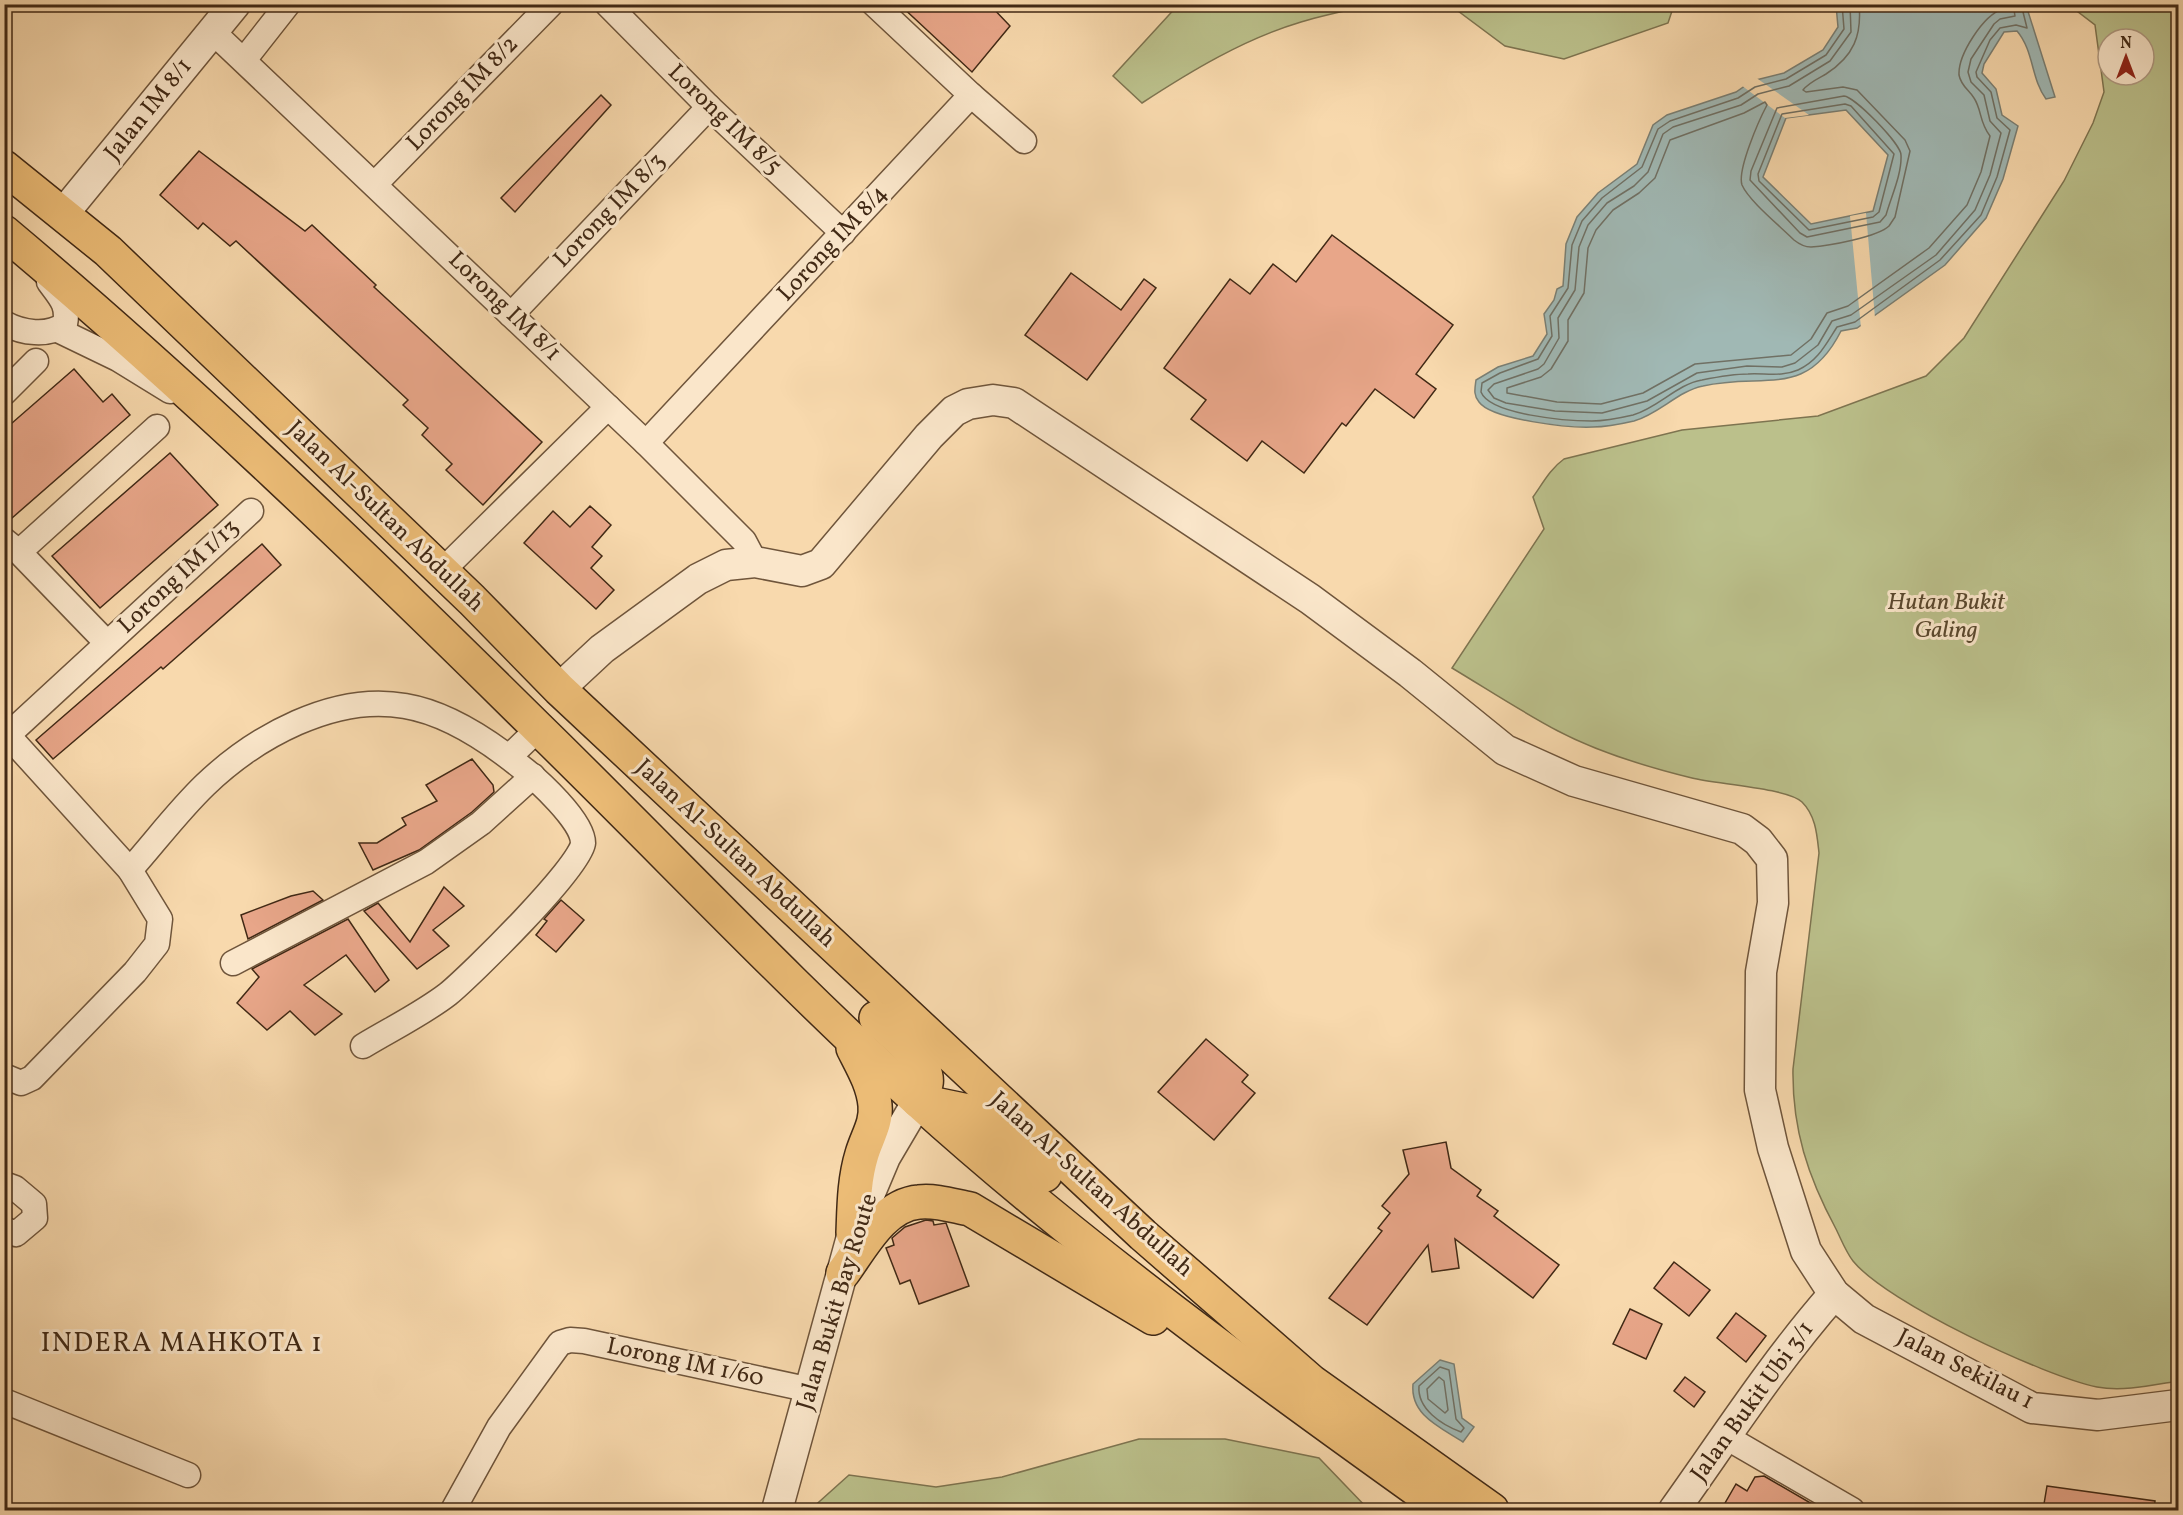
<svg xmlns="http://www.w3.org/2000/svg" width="2183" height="1515" font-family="Vollkorn,serif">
<rect width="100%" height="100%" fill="#f8d9ad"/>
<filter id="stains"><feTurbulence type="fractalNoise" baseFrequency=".00333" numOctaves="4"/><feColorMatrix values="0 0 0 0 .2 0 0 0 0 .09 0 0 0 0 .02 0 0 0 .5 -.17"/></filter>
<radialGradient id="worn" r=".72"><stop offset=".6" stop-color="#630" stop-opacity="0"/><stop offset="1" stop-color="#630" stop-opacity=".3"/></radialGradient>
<!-- green -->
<g fill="#bbc08b" stroke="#7e7450" stroke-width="1.5" fill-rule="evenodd">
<path d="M1179,4h193v1c-24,5 -48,10 -71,17 -57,17 -110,49 -159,81l-29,-27z"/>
<path d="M1450,5h224l-6,18 -104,36 -59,-13z"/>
<path d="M2069,5h109v1376c-25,4 -55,11 -81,6 -53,-11 -210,-84 -244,-126 -7,-9 -12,-22 -17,-32 -28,-52 -44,-100 -43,-160l26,-216c-2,-18 -3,-37 -17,-51 -14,-14 -87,-18 -110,-24 -45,-11 -94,-26 -134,-47 -36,-19 -71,-42 -106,-63l92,-139 -11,-32c10,-14 17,-28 31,-38l118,-29 136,-14 108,-40 38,-38 100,-157 29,-58 11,-31 -9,-67zM2108,39h36v36h-36z"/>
<path d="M1139,1439h86l94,19 50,52h-559l39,-35 87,12 66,-10z"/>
</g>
<!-- water -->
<g fill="#a0b8b4" stroke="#7a7f74" stroke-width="1.5" fill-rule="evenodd">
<path d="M1836,5h190l29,92 -9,2c-15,-20 -12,-48 -29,-68l-13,1 -20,32 -2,9 14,16 6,26 16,11 -15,53 -17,39 -41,47 -88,63 -16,3c-35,69 -77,41 -138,55 -25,5 -44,28 -69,35 -13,3 -28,6 -41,6 -23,1 -101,-7 -114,-25 -6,-7 -4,-14 -3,-22l22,-13 35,-11 14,-22 -3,-20 10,-14 3,-11 6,-3 3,-42 11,-27 21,-24 39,-29 16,-39 14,-10 69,-23 16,-11 32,-8 39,-23 15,-23zM1846,110l42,45 -15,56 -62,13 -48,-47 23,-59z"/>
<path d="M1440,1360l14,4 8,54 12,9 -11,15c-23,-15 -53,-27 -50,-58z"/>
</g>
<!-- pier -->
<g fill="#f8d9ad">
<path d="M1755,77l54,38 -24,3 -44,-33z"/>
<path d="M1866,213l9,105 -14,10 -11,-112z"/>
</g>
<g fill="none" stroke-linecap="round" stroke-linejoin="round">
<!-- shore -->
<g stroke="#707064" stroke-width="1.5">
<path d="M1842,4l2,25 -18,26 -40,24 -31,8 -17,11 -68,23 -12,8 -16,38 -40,31 -20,23 -10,24 -4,43 -18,28 2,20 -14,23 -38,14 -18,10 -1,9c9,23 87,29 111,29 13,0 28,-3 41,-6 25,-7 44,-31 69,-35 15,-3 31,-6 46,-6 17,-1 34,3 50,-4 20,-9 28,-26 39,-43l18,-5 85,-62 41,-45 16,-38 13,-47 -13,-12 -6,-26 -14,-15 -1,-5 14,-32 10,-12 16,-3 11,3 -6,-24"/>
<path d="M1850,4l1,28 -21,29 -41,25 -31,8 -17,11 -68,22 -10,7 -15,38 -14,14 -27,17 -19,22 -9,22 -4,43 -17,28 1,20 -15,26 -6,5 -44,15 -6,6 6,8 12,5 49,8 47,2 45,-12 50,-28 50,-7 35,1 13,-4 23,-18 14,-24 19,-6 85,-60 39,-45 15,-35 11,-42 -11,-12 -6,-26 -13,-13 -3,-10 3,-13 23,-35 6,-5 15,-3 -2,-12"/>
<path d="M1859,4c3,31 -5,52 -33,70 -7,4 -18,9 -23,16l3,2 37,-5 14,3 48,50 5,11 -15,66 -6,9c-11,11 -61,20 -78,21 -7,0 -12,-3 -17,-7 -14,-14 -45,-39 -52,-55 -5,-15 17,-65 25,-80l-2,-3 -21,11 -74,27 -15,38 -16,15 -26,17 -17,20 -8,18 -4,45 -16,27v21l-17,28 -10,8 -34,11v5l50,9 44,2 42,-11 52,-29 96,-9 20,-16 16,-26 21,-7 81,-58 38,-43 14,-33 9,-36c-11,-14 -8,-26 -16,-38 -5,-8 -13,-12 -15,-23 -1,-20 24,-60 44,-66l1,-5"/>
<path d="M1844,96c11,1 57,48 57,59 1,19 -10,42 -15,60l-6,7 -73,15 -7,-4 -50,-53 1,-9 26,-63z"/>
<path d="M1845,104l6,2 43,48 -15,58 -6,5 -64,13 -50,-49 -1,-7 24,-60z"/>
<path d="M1440,1367l9,3 7,49 8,9 -3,4c-19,-7 -44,-23 -42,-46z"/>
<path d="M1439,1377l5,4 4,29 -3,3 -17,-14 -1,-10z"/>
</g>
</g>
<!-- building -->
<g fill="#e8a689" stroke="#412915" stroke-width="1.5">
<path d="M899,4h90l21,22 -38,46z"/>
<path d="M601,95l10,10 -96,107 -14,-14z"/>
<path d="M199,151l106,80 7,-6 64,60 -2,2 168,155 -59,63 -37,-35 6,-6 -30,-29 6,-7 -25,-23 5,-5 -172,-159 -6,5 -27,-23 -5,6 -38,-34z"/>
<path d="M1332,235l121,90 -37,49 20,15 -22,29 -39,-29 -29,37 -4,-3 -38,50 -42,-32 -15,20 -56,-42 15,-19 -42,-32 66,-89 20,15 23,-30 23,18z"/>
<path d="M1071,273l50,37 23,-31 12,9 -69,92 -62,-45z"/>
<path d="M74,369l29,33 9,-8 18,21 -118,103 -8,-8v-80z"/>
<path d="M170,453l48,52 -118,103 -48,-52z"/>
<path d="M590,506l21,19 -19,22 10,9 -11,12 23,22 -18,19 -72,-66 29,-32 17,16z"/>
<path d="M262,544l19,21 -118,104 -2,-2 -108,92 -17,-19z"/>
<path d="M472,759l21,26 1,7 -22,20 -53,38 -46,20 -14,-27h18l29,-18 -4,-7 35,-17 -11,-16z"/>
<path d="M444,887l20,19 -31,24 16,16 -32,23 -53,-58 14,-8 32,39z"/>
<path d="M313,891l10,9 -75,39 -7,-24 50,-19z"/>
<path d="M561,900l23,20 -28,32 -20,-17 11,-14 -3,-2z"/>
<path d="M348,919l41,61 -14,12 -29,-37 -42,30 38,29 -27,21 -25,-24 -23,19 -30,-27 22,-26 -7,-8z"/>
<path d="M1206,1039l42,36 -6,7 13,11 -41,47 -56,-48z"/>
<path d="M1446,1142l5,26 30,22 -4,6 21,15 -4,5 65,49 -26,33 -78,-59 4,29 -27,4 -4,-27 -61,80 -38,-27 53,-67 -4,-3 12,-15 -8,-7 27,-32 -6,-24z"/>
<path d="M926,1220l7,1 1,4 12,-2 23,63 -50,18 -9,-24 -10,4 -14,-36 8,-3 -2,-7 13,-11z"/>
<path d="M1674,1262l36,28 -21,26 -35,-28z"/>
<path d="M1630,1309l32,15 -16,35 -33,-15z"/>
<path d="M1736,1313l30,23 -20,26 -29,-24z"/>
<path d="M1685,1377l20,15 -11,15 -20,-16z"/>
<path d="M1764,1476l50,29 -3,5h-90l15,-26 11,7 8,-14z"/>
<path d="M2047,1486l108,15 -1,9h-111z"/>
</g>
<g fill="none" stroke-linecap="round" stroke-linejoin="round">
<!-- minor casing -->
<g stroke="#6f553b" stroke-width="27">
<g id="minor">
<path d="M607,4l102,103 134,126"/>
<path d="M874,4l97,91"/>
<path d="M213,32l433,411 98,98 11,21"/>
<path d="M244,60l44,-56"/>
<path d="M375,184l176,-180"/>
<path d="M511,315l198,-208"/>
<path d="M4,323c18,10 44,14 61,1 4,-19 -5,-27 -16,-42"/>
<path d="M58,330l60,29 52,32"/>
<path d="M4,393l32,-32"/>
<path d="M646,443l325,-348 53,46"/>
<path d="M4,540l15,12 88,91"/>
<path d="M19,552l138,-125"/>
<path d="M441,572l167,-165"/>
<path d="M4,731l126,139 30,49 -3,25 -22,28 -103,106 -11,5 -17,-7"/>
<path d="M8,735l243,-224"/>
<path d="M509,757l30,-29"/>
<path d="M130,870c25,-28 48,-59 75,-85 50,-48 129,-92 200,-79 42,7 84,35 116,61 17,13 62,54 62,76 -1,23 -113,133 -135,151 -26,20 -57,35 -85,52"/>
<path d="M233,963l193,-101 55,-39 52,-47"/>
<path d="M4,1184l11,4 19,16 1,14 -19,16 -12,-5"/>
<path d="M4,1401l184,74"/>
<path d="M1726,1437l126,73"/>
<path d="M453,1510l46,-83 61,-84 10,-3 14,1 227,49"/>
</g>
</g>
<!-- tertiary casing -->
<g stroke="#6f553b" stroke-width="33">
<g id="tertiary">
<path d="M63,214l172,-210"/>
<path d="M559,689l43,-40 96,-70 28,-14 29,-3 47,9 19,-7 108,-128 25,-25 14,-7 25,-4 21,3 296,196 100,74 95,77 69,31 168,48 16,12 14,18 1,44 -12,69 -1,118 13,58 33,103 28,43 30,25 168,89 66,7 80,-10"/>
<path d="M777,1510l76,-277 32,-76 33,-56"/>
<path d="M1674,1510c52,-73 101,-149 160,-216"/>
</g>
</g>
<!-- primary casing -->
<g stroke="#412915" stroke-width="36">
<g id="primary">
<path d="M4,167l104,84 364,349 87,89 584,546 169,147 180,128"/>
<path d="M4,232c186,156 361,325 533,495 127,124 249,254 380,373 166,150 347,281 528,410"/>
<path d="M876,1018c14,14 55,45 50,66 -1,5 -5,12 -8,17"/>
<path d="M853,1048c9,18 20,36 22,57 2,18 -8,32 -13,49 -8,26 -8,53 -9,79"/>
<path d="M920,1101l53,11 72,63"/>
<path d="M843,1273c19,-26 40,-68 76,-71 17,-2 35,4 51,7l183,109"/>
</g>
</g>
<!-- minor -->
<use href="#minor" stroke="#fae6ca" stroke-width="24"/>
<!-- tertiary -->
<use href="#tertiary" stroke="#fae6ca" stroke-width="30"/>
<!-- primary -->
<use href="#primary" stroke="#ecbc76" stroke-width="33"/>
</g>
<g text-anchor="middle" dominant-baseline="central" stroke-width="6" stroke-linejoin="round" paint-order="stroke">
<!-- street labels -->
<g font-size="24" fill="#412915" stroke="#fae6ca">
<text transform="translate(463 94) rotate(-46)">Lorong IM 8/2</text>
<text transform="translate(149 110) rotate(-51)">Jalan IM 8/1</text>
<text transform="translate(724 120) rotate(44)">Lorong IM 8/5</text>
<text transform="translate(610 211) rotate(-46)">Lorong IM 8/3</text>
<text transform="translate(833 244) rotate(-47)">Lorong IM 8/4</text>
<text transform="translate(504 307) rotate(44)">Lorong IM 8/1</text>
<text transform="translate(385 517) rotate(44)">Jalan Al-Sultan Abdullah</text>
<text transform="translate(179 577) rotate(-43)">Lorong IM 1/13</text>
<text transform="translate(735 854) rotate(43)">Jalan Al-Sultan Abdullah</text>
<text transform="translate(1091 1185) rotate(42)">Jalan Al-Sultan Abdullah</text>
<text transform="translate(838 1302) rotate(-73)">Jalan Bukit Bay Route</text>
<text transform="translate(685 1363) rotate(12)">Lorong IM 1/60</text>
<text transform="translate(1965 1370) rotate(27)">Jalan Sekilau 1</text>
<text transform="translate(1753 1402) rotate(-54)">Jalan Bukit Ubi 3/1</text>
</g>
<!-- park labels -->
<g font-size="24" font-style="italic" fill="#59472d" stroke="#fae6ca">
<text x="1946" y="603">Hutan Bukit<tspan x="1946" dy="28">Galing</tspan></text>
</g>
<!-- quarter labels -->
<g font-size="27" letter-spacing="1.5" fill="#412915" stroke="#fae6ca">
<text x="182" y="1344">INDERA MAHKOTA 1</text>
</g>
</g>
<!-- margin -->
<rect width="2183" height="1515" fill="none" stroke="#f8d9ad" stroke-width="24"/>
<rect x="6" y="6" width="2171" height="1503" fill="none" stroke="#412915" stroke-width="3"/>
<rect x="12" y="12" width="2159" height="1491" fill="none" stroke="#412915" stroke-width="1.5"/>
<!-- north arrow -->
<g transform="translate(2126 57)"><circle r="28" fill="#fae6ca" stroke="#b09a82" stroke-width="1.5"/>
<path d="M0-4.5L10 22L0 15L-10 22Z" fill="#8f2418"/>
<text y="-9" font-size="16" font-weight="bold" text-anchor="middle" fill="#412915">N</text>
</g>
<rect width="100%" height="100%" filter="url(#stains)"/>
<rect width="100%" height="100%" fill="url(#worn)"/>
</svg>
